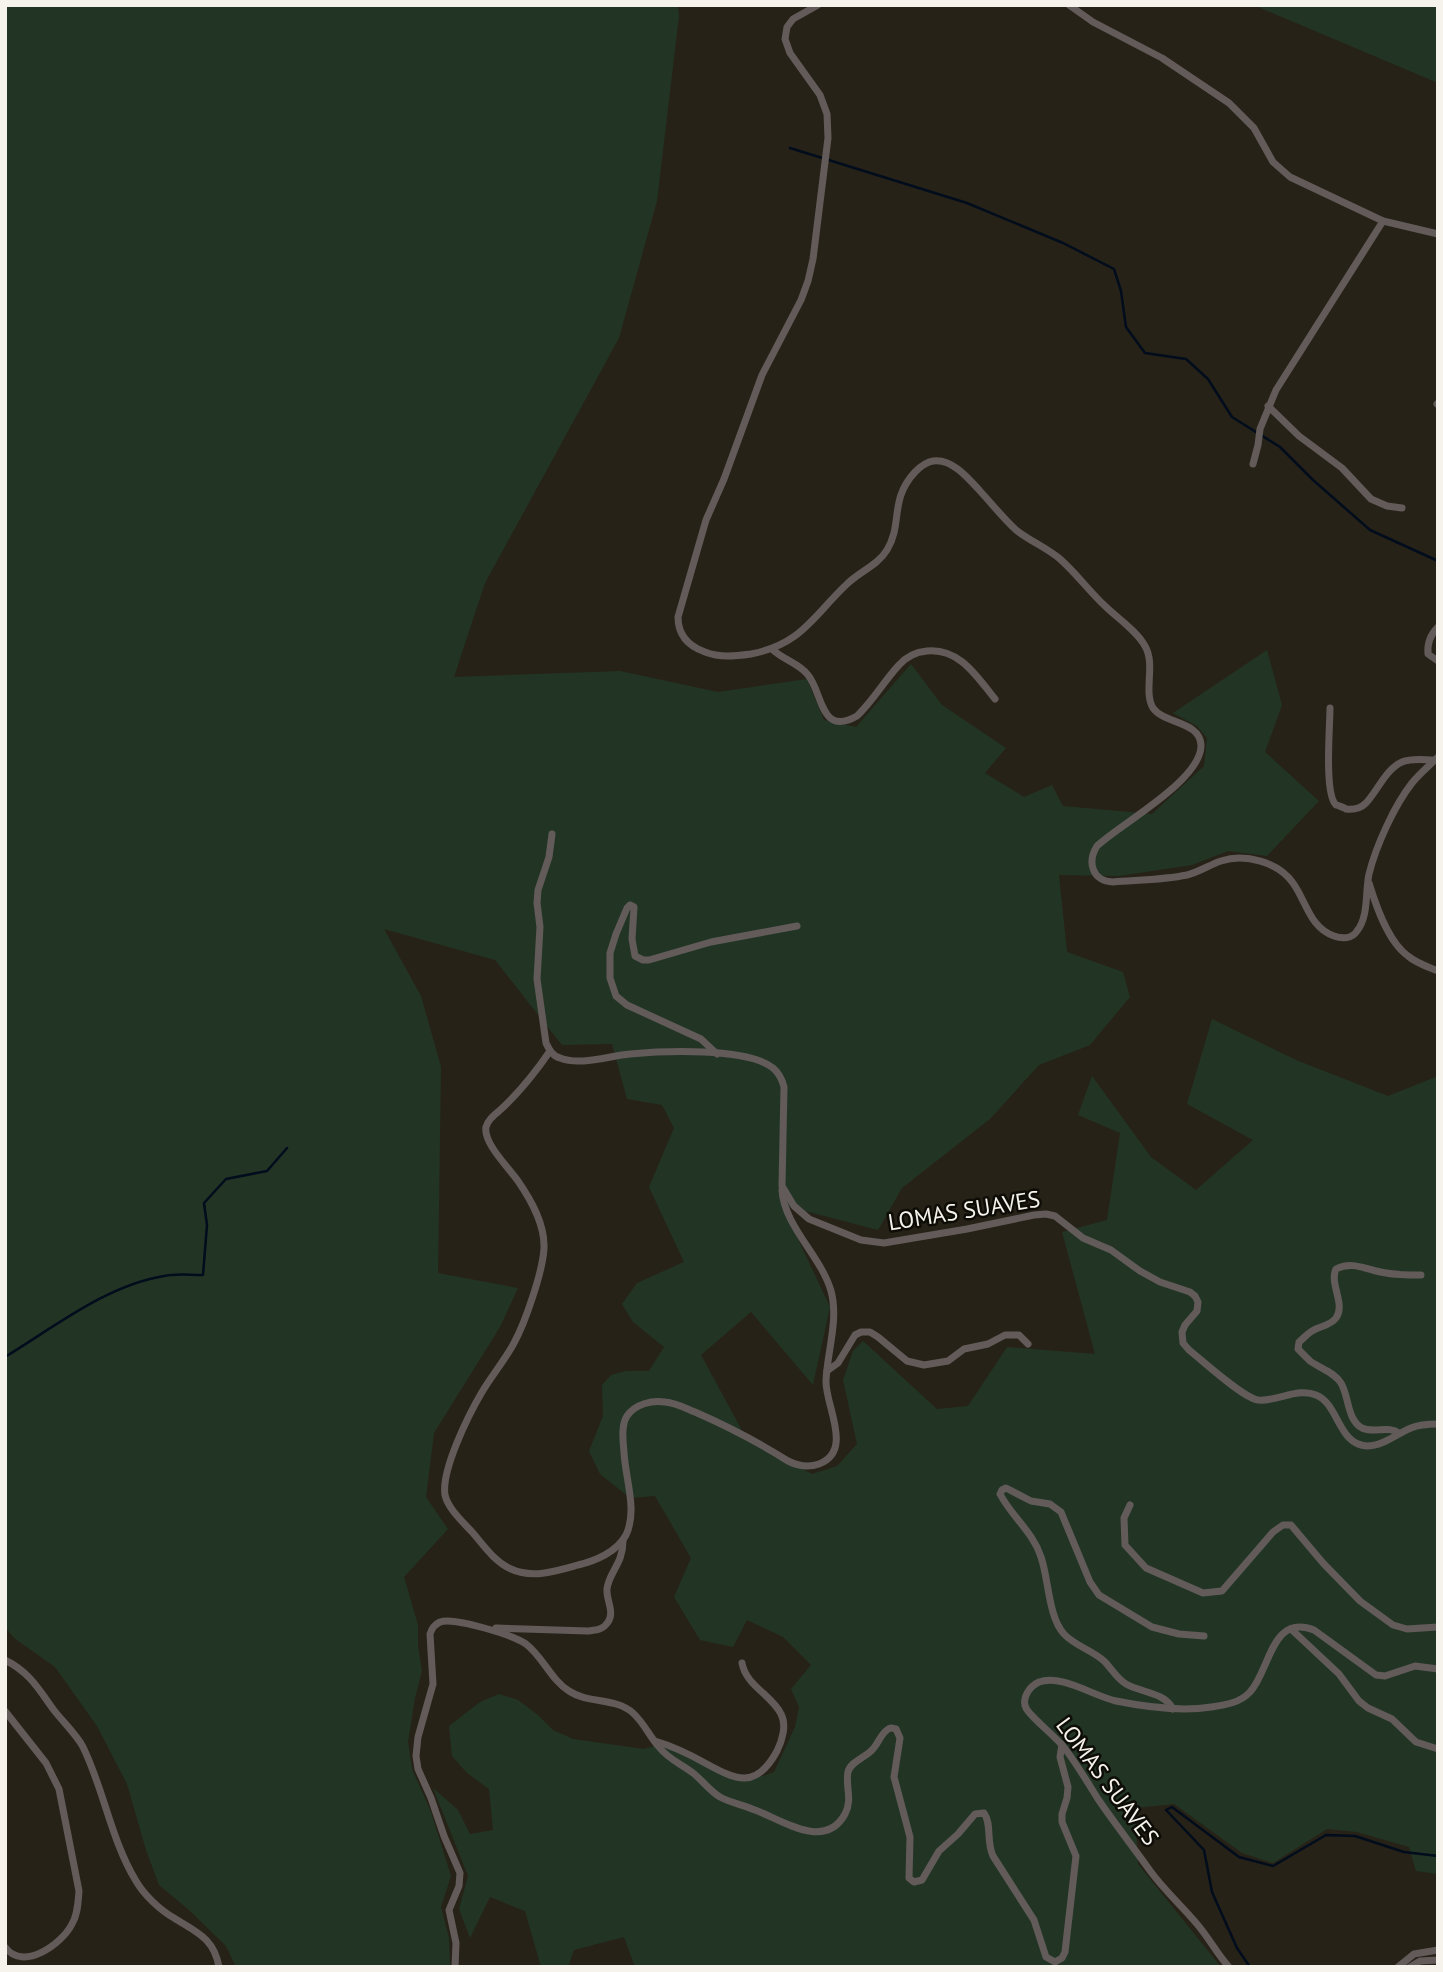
<svg xmlns="http://www.w3.org/2000/svg" width="1443" height="1972" font-family="'PT Sans',sans-serif">
<rect width="100%" height="100%" fill="#272217"/>
<!-- grass -->
<g fill="#223525">
<path d="M5,5h673l1,11 -22,185 -38,137 -134,245 -31,94 166,-6 98,21 89,-13 17,41 32,7 55,-63 31,41 64,43 -21,25 39,24 28,-12 11,21 89,8 52,-48 3,-28 -10,-12 -24,-13 94,-63 15,55 -17,47 54,49 -52,55 -39,-5 -36,14 -73,11 -60,-1 8,77 56,20 7,25 -40,48 -51,20 -49,54 -88,69 -24,42 -96,-25 48,102 -17,78 -62,-73 -50,43 45,83 66,36 25,-8 20,-22 -14,-64 10,-29 10,-10 74,68 31,-3 39,-59 88,7 -33,-122 45,-12 13,-87 -42,-18 14,-39 59,81 45,33 57,-50 -66,-36 25,-85 84,41 92,36 50,-20v798l-22,-3 -7,-24 -52,-15 -30,-3 -54,34 -31,-10 -68,-49 -39,4 3,56 83,103h-586l-11,-30 -50,13 -6,17h-27l-16,-56 -35,-14 -20,41 -11,-29 9,-33 -35,-88 25,22 12,24 23,-4 -4,-41 -22,-16 -15,-17 -3,-30 31,-24 19,-8 19,6 20,15 15,15 20,9 71,10 18,-5 73,31 28,1 11,-4 21,-45 4,-20 -8,-18 20,-24 -28,-28 -36,-17 -14,27 -33,-7 -26,-43 17,-39 -36,-62 -25,2 -30,-24 -11,-23 14,-35 -1,-31 9,-10 15,-4h23l15,-24 -31,-25 -11,-18 15,-21 47,-21 -35,-75 25,-59 -12,-23 -35,-6 -15,-55 -50,1 -67,-85 -111,-31 37,67 20,71 -3,206 80,15 -18,39 -66,106 -8,64 22,32 -44,48 14,48v21l4,25 -7,27 -7,44 4,27 19,43 20,64 -10,31 8,31 1,29h-214l-10,-21 -38,-37 -29,-24 -13,-35 -19,-66 -30,-58 -42,-59 -41,-29 -9,-11z"/>
<path d="M1257,5h181v78l-180,-76z"/>
</g>
<g fill="none" stroke-linecap="round" stroke-linejoin="round">
<!-- stream -->
<g stroke="#010c1c" stroke-width="2.5">
<path d="M790,148l177,55 96,40 51,26 7,22 5,36 19,26 41,6 22,20 24,38 48,30 33,33 57,50 68,31"/>
<path d="M5,1357c48,-29 102,-72 159,-81 12,-3 26,-1 39,-1l4,-50 -3,-22 22,-24 41,-8 20,-23"/>
<path d="M1250,1967l-13,-19 -25,-56 -8,-42 -38,-40 6,-3 67,50 34,9 53,-31 29,1 49,16 34,4"/>
</g>
<!-- street -->
<g stroke="#625b5a" stroke-width="7">
<path d="M818,5l-25,14 -6,8 -2,12 5,14 30,42 7,19 1,24 -15,121 -5,22 -7,19 -39,75 -38,104 -18,41 -28,97c0,18 10,29 27,35 15,6 31,4 46,2 51,-10 62,-38 96,-70 12,-12 31,-19 40,-34 16,-26 2,-50 28,-78 5,-5 11,-10 18,-11 19,-3 36,18 47,30 12,13 23,27 36,39 14,11 31,18 44,29 16,14 29,32 44,46 13,13 32,25 41,41 11,19 -2,45 8,62 11,16 47,13 48,37 1,35 -81,79 -104,101 -10,16 -5,35 16,36 24,-2 50,-2 74,-7 12,-3 22,-10 34,-14 24,-8 57,1 72,22 13,18 17,45 41,53 8,3 18,3 23,-5 12,-15 8,-39 12,-57 7,-28 25,-68 43,-91 7,-9 17,-17 26,-26"/>
<path d="M1069,5l24,17 69,36 67,45 25,25 19,34 17,15 93,44 55,13"/>
<path d="M1437,404l1,-1"/>
<path d="M1268,406l31,30 43,32 29,31 16,7 15,2"/>
<path d="M1253,464l5,-19 2,-16 16,-39 107,-169"/>
<path d="M1438,627c-8,8 -11,16 -10,27l10,7"/>
<path d="M772,649c11,11 27,14 36,26 15,18 12,62 49,41 16,-15 27,-35 42,-51 7,-8 17,-13 28,-14 33,-3 50,26 68,48"/>
<path d="M1330,708c0,18 -6,86 6,97 1,0 9,3 10,4 8,1 15,-1 20,-6 12,-13 20,-34 36,-41 10,-4 22,-2 32,-2"/>
<path d="M552,834l-3,23 -11,33 -1,13 3,24 -3,52 9,64c3,6 6,13 14,15 20,8 48,-2 70,-4 32,-3 117,-7 143,14 6,5 9,11 11,19l-2,99 12,20 15,13 52,21 23,3 83,-14 67,-14 12,-1 9,2 28,22 28,12 29,21 20,11 30,10 5,4 3,6 -1,9 -12,14 -3,7 1,11 6,7c14,11 54,48 69,50 19,2 40,-13 58,-5 23,9 22,50 51,51 16,0 31,-13 44,-18 9,-4 18,-4 27,-4"/>
<path d="M1369,883c7,23 19,59 39,73 8,7 20,11 30,15"/>
<path d="M550,1051c-15,22 -31,42 -51,60 -6,5 -11,9 -13,16 -3,16 23,41 32,54 13,19 27,43 26,67 -1,23 -19,75 -30,95 -9,17 -22,32 -32,49 -13,22 -41,78 -37,103 3,14 19,28 28,38 11,13 22,29 38,36 21,10 46,2 67,-4 17,-4 39,-13 48,-30 12,-25 -1,-57 -2,-83 -1,-11 -3,-27 3,-36 8,-12 25,-16 38,-14 11,1 20,6 30,10 32,14 63,30 93,49 10,5 20,7 31,3 35,-13 6,-59 7,-83 1,-29 13,-61 5,-90 -10,-35 -47,-65 -49,-101"/>
<path d="M717,1054l-16,-15 -74,-34 -11,-9 -6,-18v-25l6,-19 11,-26 3,-3 4,2 -2,32 3,17 8,4h6l62,-18 86,-16"/>
<path d="M827,1371l11,-8 17,-28 6,-3h9l8,5 29,24 17,4 24,-4 16,-12 24,-5 17,-9h14l9,9"/>
<path d="M1399,1433c-11,-8 -25,1 -37,-5 -15,-8 -13,-32 -21,-45 -7,-11 -20,-14 -31,-22 -4,-4 -8,-8 -12,-12l1,-7c4,-3 8,-8 13,-11 8,-5 18,-5 24,-13 10,-14 -7,-34 0,-49 17,-9 33,2 50,4 11,2 23,2 35,2"/>
<path d="M1130,1505l-6,13 1,27 21,23 57,25 19,-2 51,-59 10,-7h8l32,38 37,38 33,24 14,4 31,-2"/>
<path d="M496,1628l92,3c8,-1 15,-1 20,-9 7,-10 -2,-22 -1,-33 2,-17 16,-25 16,-48"/>
<path d="M1291,1629l48,45 20,27 9,7 24,11 24,23 22,7"/>
<path d="M5,1660c24,12 33,28 48,49 9,12 24,26 30,38 21,43 28,93 53,134 8,14 24,29 38,37 22,14 40,20 45,49"/>
<path d="M1173,1709c-9,-17 -31,-16 -47,-25 -10,-6 -14,-15 -22,-23 -12,-11 -29,-15 -40,-27 -16,-18 -15,-54 -23,-77 -8,-25 -29,-40 -41,-63l2,-4 4,-2 25,13 19,3 11,8 29,70 9,13 53,32 27,7 25,2"/>
<path d="M5,1711l41,52 13,26 20,102c-1,11 -1,23 -7,33 -10,20 -49,48 -67,23"/>
<path d="M655,1741c17,5 34,13 50,22 31,17 51,27 72,-12 5,-10 10,-26 4,-37 -9,-19 -35,-28 -39,-51"/>
<path d="M455,1967l1,-24 -7,-33 10,-24 1,-13 -16,-37 -13,-38 -13,-29 -2,-13 2,-19 15,-53 -3,-50c2,-6 4,-9 10,-12 14,-5 73,13 86,22 17,13 25,36 43,47 19,13 46,6 64,22 11,10 17,24 26,34 9,12 22,17 34,26 9,7 17,18 27,24 11,6 24,8 35,13 27,10 70,41 90,4 8,-15 0,-28 3,-42 2,-10 16,-14 23,-21 7,-6 9,-16 16,-21 4,-3 5,-2 9,-1l4,9 -6,39 16,60 -1,41 5,4 8,-2 17,-29 19,-17 17,-20 9,-1c8,11 2,28 9,43l41,64 12,37 9,5 7,-4 3,-6 11,-96 -14,-34v-8l5,-16 1,-11 -8,-30 2,-13"/>
<path d="M1229,1967c-12,-13 -20,-29 -32,-43 -15,-18 -32,-33 -46,-52 -17,-24 -36,-48 -53,-73 -10,-16 -20,-33 -32,-49 -8,-12 -36,-33 -40,-42 -5,-10 4,-22 13,-26 23,-8 54,14 77,19 30,6 64,11 95,6 14,-2 29,-4 39,-15 20,-21 21,-79 64,-62l62,45 9,1 30,-10 23,3"/>
<path d="M1398,1967l16,-13 24,-4"/>
<path d="M1410,1967l10,-6 18,-1"/>
</g>
</g>
<g text-anchor="middle" dominant-baseline="central" stroke-width="5" stroke-linejoin="round" paint-order="stroke">
<!-- street labels -->
<g font-size="23" fill="#f6f3ec" stroke="#0e0c07">
<text transform="translate(964 1210) rotate(-9)">LOMAS SUAVES</text>
<text transform="translate(1108 1781) rotate(53)">LOMAS SUAVES</text>
</g>
</g>
<!-- border -->
<rect width="1443" height="1972" fill="none" stroke="#f6f3ec" stroke-width="14"/>
</svg>
